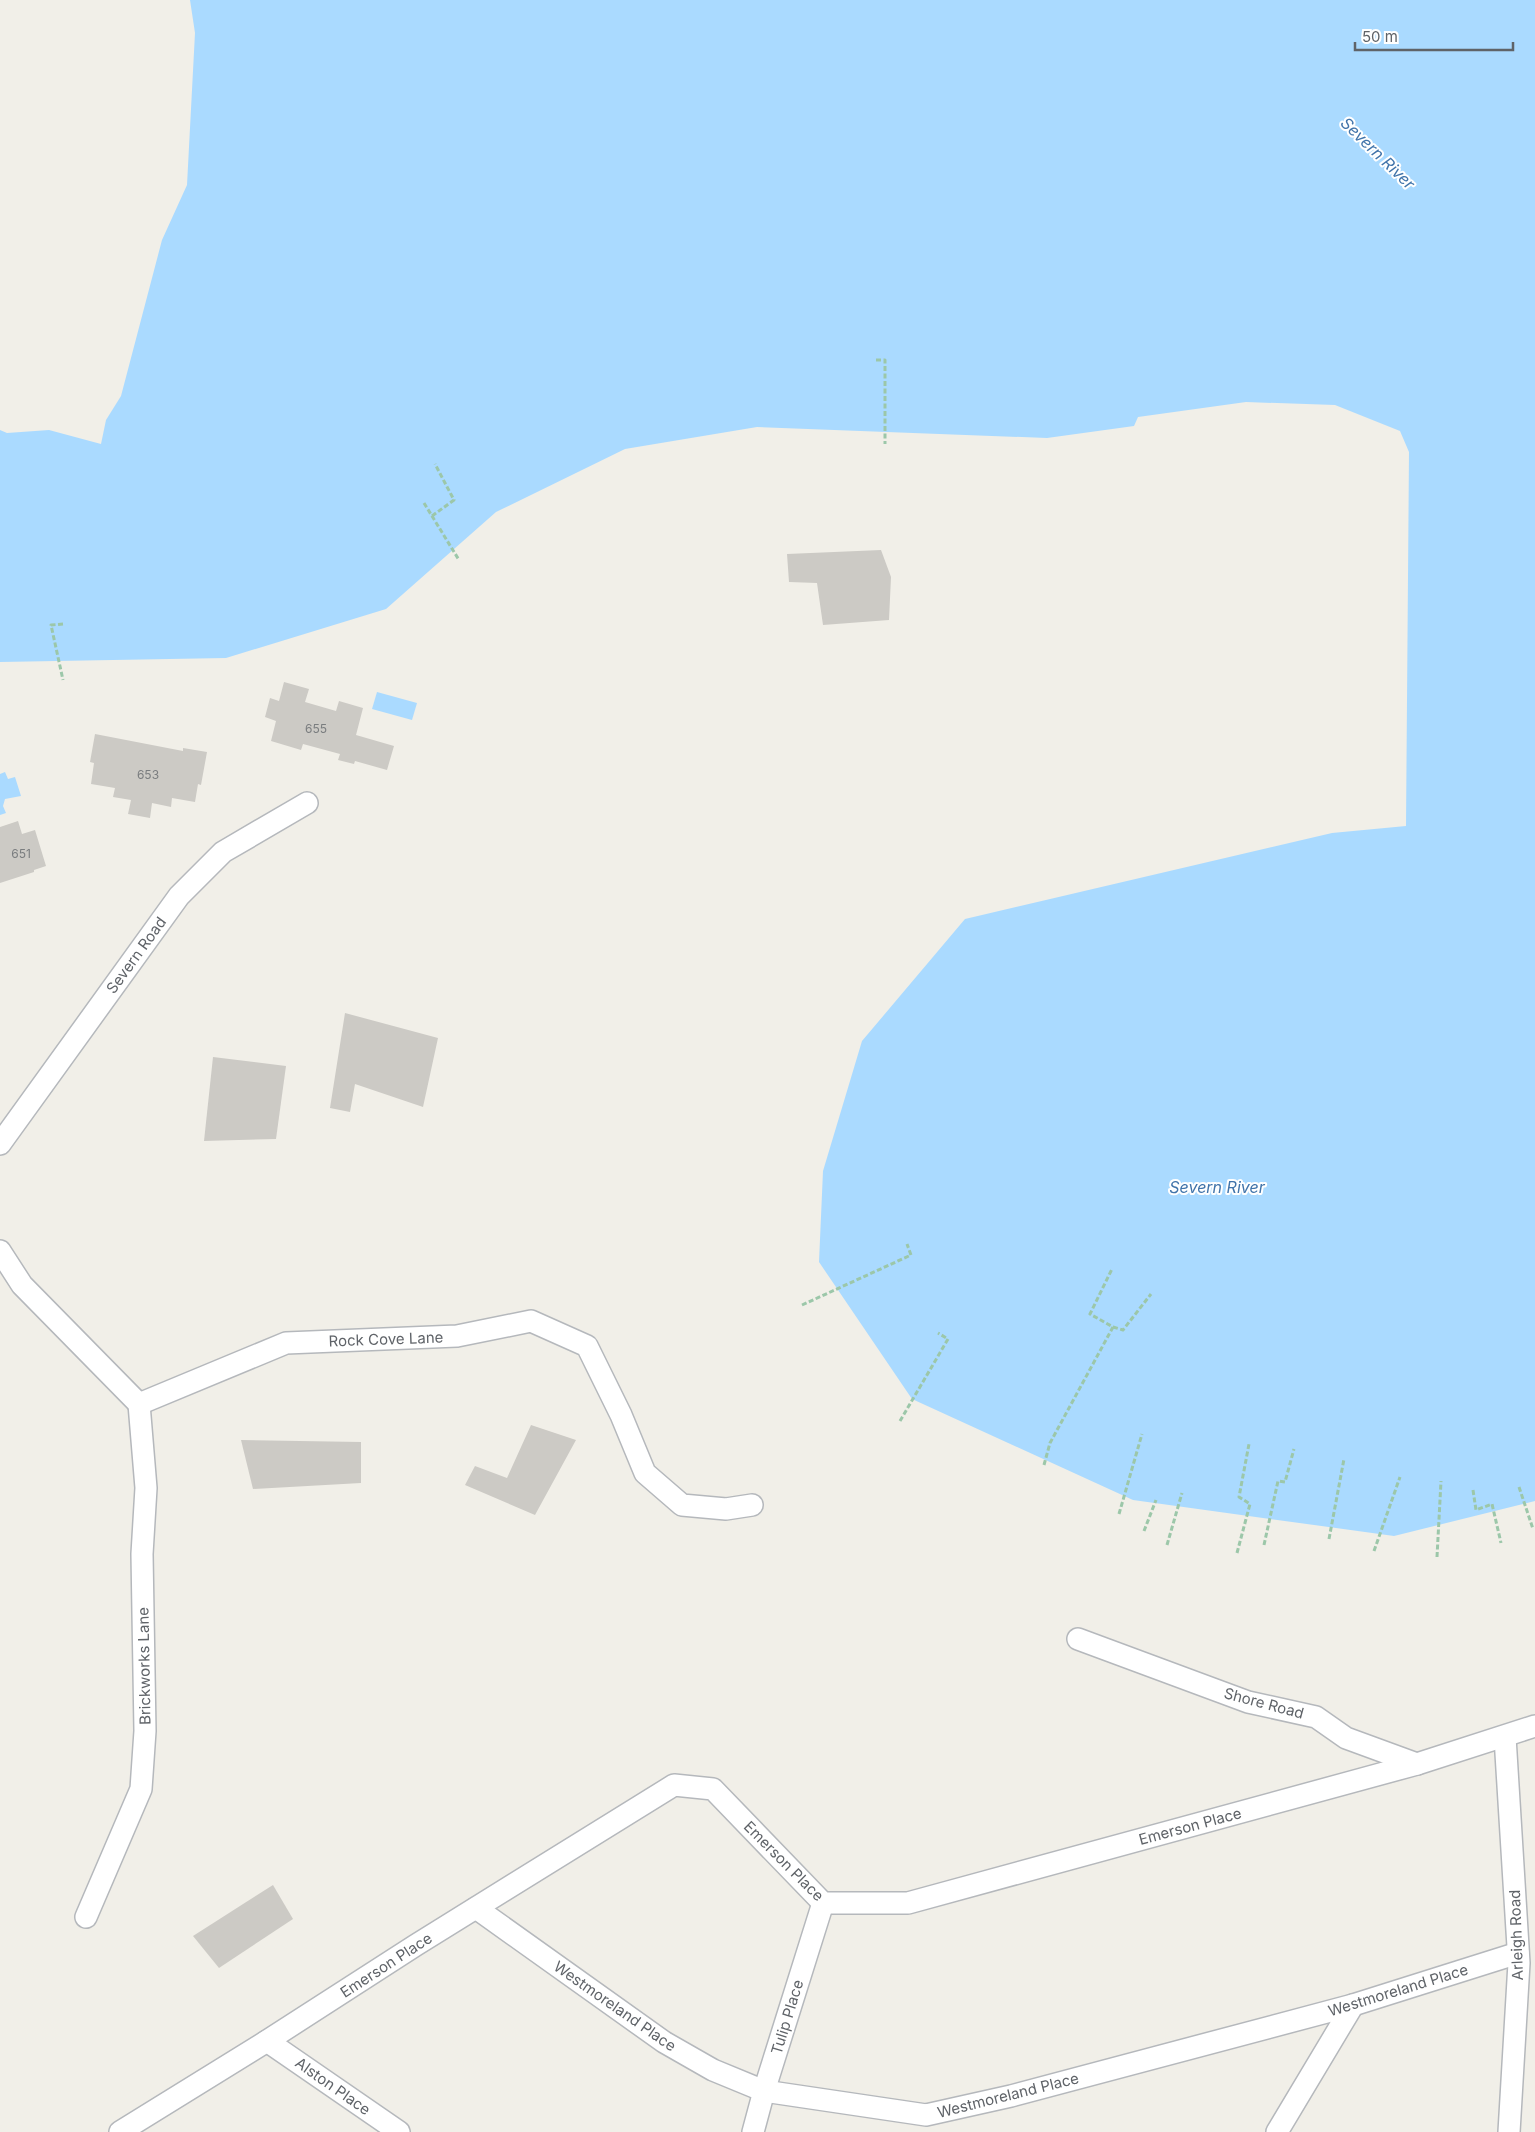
<svg xmlns="http://www.w3.org/2000/svg" width="1535" height="2132" font-family="Inter,sans-serif">
<rect width="100%" height="100%" fill="#f1efe8"/>
<!-- water -->
<g fill="#aadaff">
<path d="M190,0h1345v1501l-141,35 -261,-36 -221,-101 -93,-137 4,-91 39,-130 103,-122 367,-86 74,-7 3,-374 -9,-21 -65,-26 -89,-3 -108,15 -4,9 -87,12 -290,-11 -132,22 -129,63 -110,97 -160,49 -226,4v-232l7,3 42,-3 52,14 5,-24 15,-24 41,-156 25,-55 8,-152z"/>
<path d="M377,692l40,11 -5,17 -40,-11z"/>
<path d="M5,772l3,7 7,-2 6,19 -16,3 -2,7 3,7 -6,2v-41z"/>
</g>
<!-- building -->
<g fill="#cccac5">
<path d="M881,550l10,27 -2,43 -66,5 -6,-42 -28,-1 -2,-28z"/>
<path d="M284,682l25,7 -4,13 31,9 3,-10 24,7 -7,27 38,11 -7,24 -32,-9 -1,3 -16,-4 2,-6 -37,-10 -2,6 -30,-9 5,-20 -11,-4 5,-19 9,3z"/>
<path d="M95,734l88,17v-3l24,4 -6,33 -3,-1 -3,18 -23,-4 -1,9 -19,-4 -2,15 -22,-4 3,-14 -18,-3 2,-9 -24,-4 3,-21 -4,-1z"/>
<path d="M18,821l4,13 13,-4 11,36 -12,4v2l-34,11v-56z"/>
<path d="M345,1013l93,25 -15,69 -68,-23 -5,28 -20,-4z"/>
<path d="M213,1057l73,9 -10,73 -72,2z"/>
<path d="M531,1425l45,15 -41,75 -70,-30 10,-19 32,12z"/>
<path d="M241,1440l120,2v41l-108,6z"/>
<path d="M273,1885l20,34 -74,49 -26,-32z"/>
</g>
<g fill="none" stroke-linecap="round" stroke-linejoin="round">
<!-- street casing -->
<g stroke="#b5b8bc" stroke-width="24">
<g id="street">
<path d="M0,1144l179,-248 44,-44 84,-49"/>
<path d="M0,1251l22,34 117,119"/>
<path d="M139,1404l147,-61 171,-7 74,-15 56,25 34,69 24,58 37,32 44,4 26,-4"/>
<path d="M1078,1639l170,63 68,15 30,21 71,26"/>
<path d="M1505,1737l14,226 -10,169"/>
<path d="M476,1908l188,134 49,28 51,21 162,24 85,-19 342,-91 165,-52"/>
<path d="M86,1917l55,-128 4,-58 -3,-177 4,-66 -7,-84"/>
<path d="M267,2041l132,91"/>
<path d="M120,2132l147,-91 149,-96 258,-160 39,4 110,114h85l509,-139 118,-38"/>
<path d="M753,2132l11,-41 59,-188"/>
<path d="M1277,2132l76,-127"/>
</g>
</g>
<!-- path -->
<g stroke="#9cc7a9" stroke-width="3" stroke-dasharray="5 2.5" stroke-linecap="butt">
<path d="M876,360h9v84"/>
<path d="M424,503l35,57"/>
<path d="M432,516l22,-16 -19,-36"/>
<path d="M63,624l-12,1 12,55"/>
<path d="M802,1305l109,-50 -4,-11"/>
<path d="M1113,1327l10,3 28,-36"/>
<path d="M900,1421l48,-82 -10,-6"/>
<path d="M1044,1465l6,-22 63,-116 -23,-13 22,-45"/>
<path d="M1519,1487l14,42"/>
<path d="M1473,1490l3,20 16,-6 9,39"/>
<path d="M1119,1514l23,-80"/>
<path d="M1144,1531l12,-31"/>
<path d="M1329,1539l15,-80"/>
<path d="M1167,1545l15,-52"/>
<path d="M1264,1545l14,-64 7,1 9,-33"/>
<path d="M1374,1551l26,-74"/>
<path d="M1237,1553l13,-49 -11,-7 10,-53"/>
<path d="M1437,1557l4,-76"/>
</g>
<!-- street -->
<use href="#street" stroke="#fff" stroke-width="21"/>
</g>
<g text-anchor="middle" dominant-baseline="central" stroke-width="4" stroke-linejoin="round" paint-order="stroke">
<!-- number labels -->
<g font-size="12" fill="#7a7d7f">
<text x="316" y="728">655</text>
<text x="148" y="774">653</text>
<text x="21" y="853">651</text>
</g>
<!-- street labels -->
<g font-size="15" fill="#5f6368" stroke="#fff">
<text transform="translate(136 955) rotate(-54)">Severn Road</text>
<text transform="translate(386 1339) rotate(-2)">Rock Cove Lane</text>
<text transform="translate(144 1666) rotate(-91)">Brickworks Lane</text>
<text transform="translate(1264 1703) rotate(15)">Shore Road</text>
<text transform="translate(1190 1826) rotate(-15)">Emerson Place</text>
<text transform="translate(784 1861) rotate(45)">Emerson Place</text>
<text transform="translate(1516 1935) rotate(-92)">Arleigh Road</text>
<text transform="translate(386 1965) rotate(-33)">Emerson Place</text>
<text transform="translate(1398 1990) rotate(-17)">Westmoreland Place</text>
<text transform="translate(615 2006) rotate(35)">Westmoreland Place</text>
<text transform="translate(787 2017) rotate(-73)">Tulip Place</text>
<text transform="translate(333 2086) rotate(35)">Alston Place</text>
<text transform="translate(1008 2095) rotate(-14)">Westmoreland Place</text>
</g>
<!-- water labels -->
<g font-size="16" font-style="italic" fill="#4174aa" stroke="#fff">
<text transform="translate(1378 153) rotate(44)">Severn River</text>
<text x="1217" y="1187">Severn River</text>
</g>
</g>
<!-- scale -->
<path d="M1355 42v8h158v-8" fill="none" stroke="#5f6368" stroke-width="2.5"/>
<text x="1362" y="42" font-size="15" fill="#5f6368" stroke="#ffffff" stroke-width="4" paint-order="stroke">50 m</text>
</svg>
